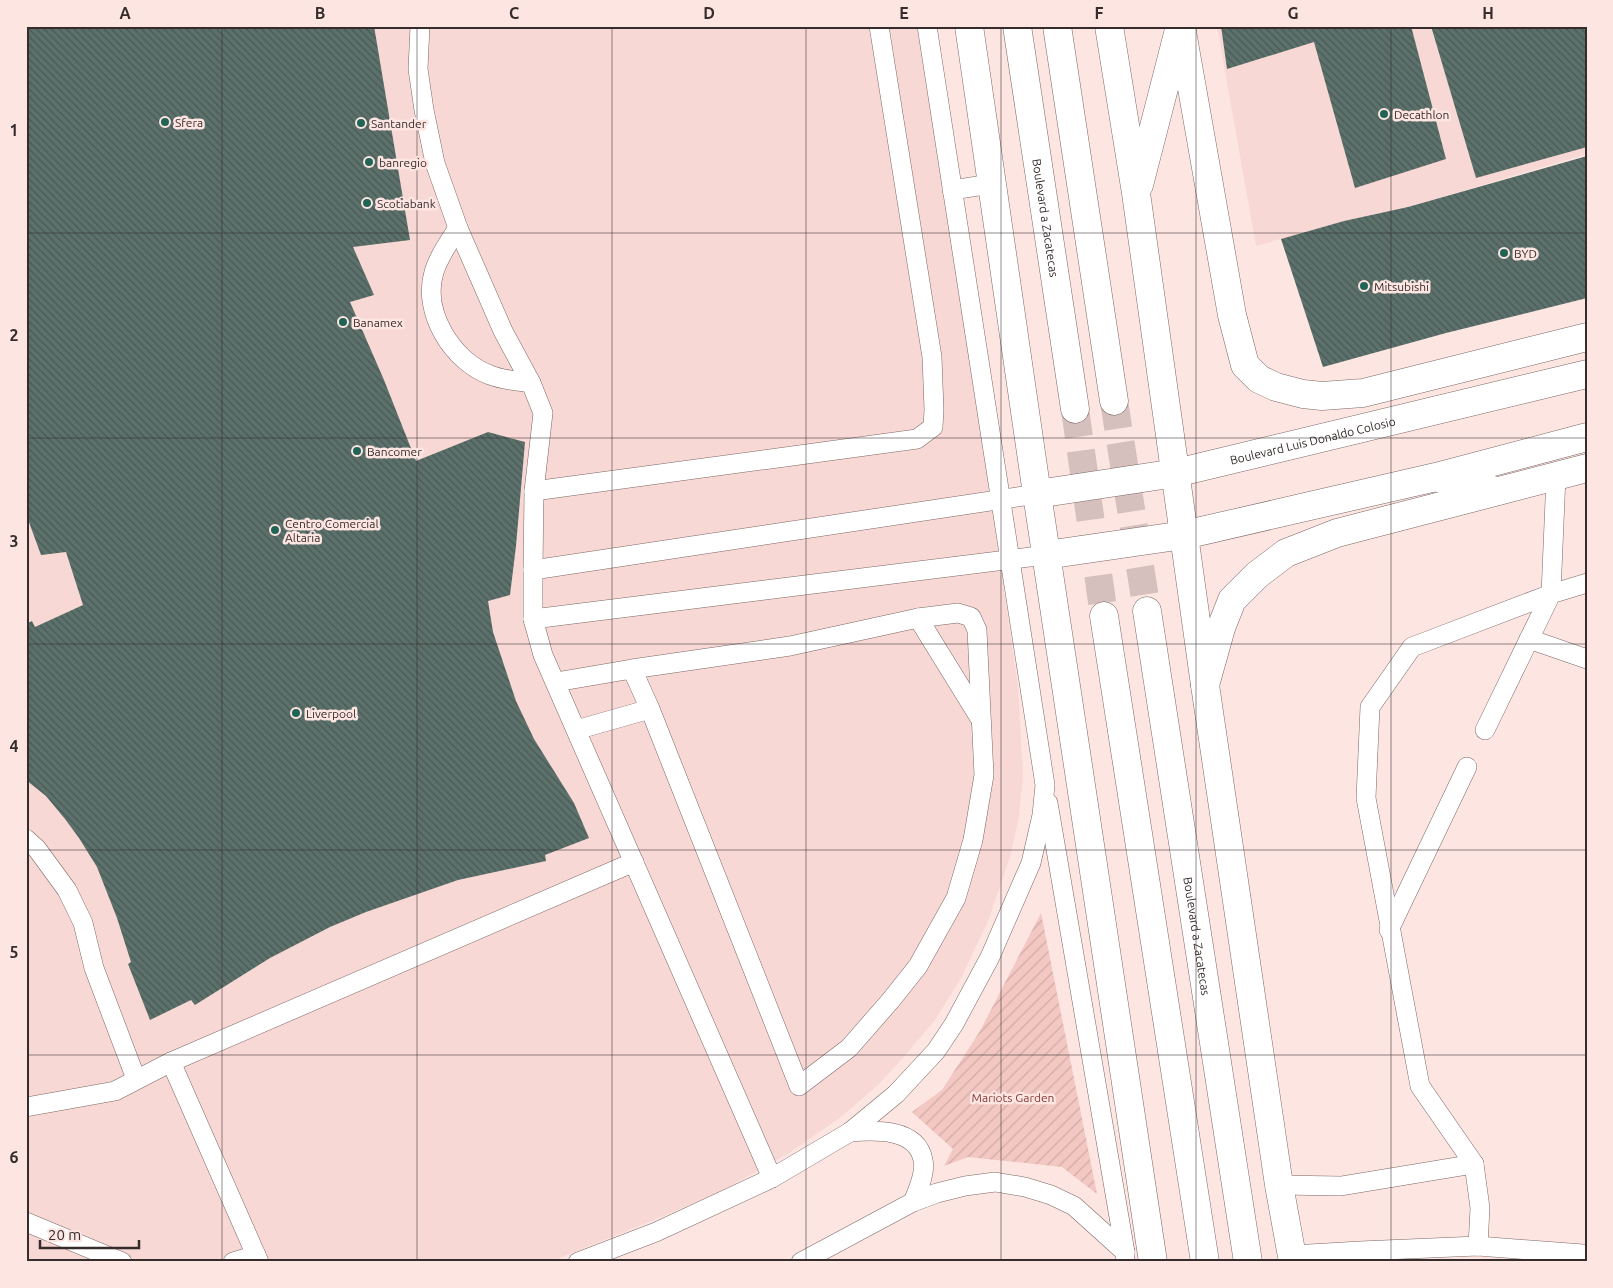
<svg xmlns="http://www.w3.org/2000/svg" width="1613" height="1288" font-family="Ubuntu,sans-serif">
<defs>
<pattern id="garden-furrows" width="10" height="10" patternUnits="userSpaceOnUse" patternTransform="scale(1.25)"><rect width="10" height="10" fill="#f3c7c2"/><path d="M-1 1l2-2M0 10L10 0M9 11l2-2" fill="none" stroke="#d1aba7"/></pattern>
<pattern id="building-back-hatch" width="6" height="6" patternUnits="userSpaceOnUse" patternTransform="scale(1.25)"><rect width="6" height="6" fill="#5c716b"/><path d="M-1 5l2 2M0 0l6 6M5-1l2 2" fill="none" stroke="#495854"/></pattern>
</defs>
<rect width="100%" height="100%" fill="#fde5e2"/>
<!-- built -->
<g fill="#f8d8d4">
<path d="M26,26h896l96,660 5,88 -4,43 -9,40 -22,64 -27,57 -26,42 -27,32 -29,32 -38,33 -55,38 -63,35 -57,25 -116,47h-520l-4,-2z"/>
<path d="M1217,26h370v128l-179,53 -64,14 -88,25z"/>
</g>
<!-- garden -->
<path fill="url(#garden-furrows)" d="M1041,913l56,281 -35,-27 -94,-10 -24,9 9,-17 -41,-37 30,-22 38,-59z"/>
<!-- building -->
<g fill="url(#building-back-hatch)">
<path d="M26,26h348l36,214 -57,7 21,48 -24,7 34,78 32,81 72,-29 37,10 -9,104 -6,49 -22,6 5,31 23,69 18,38 40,64 15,35 -44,17 1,6 -88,19 -92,32 -36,15 -60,31 -75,47 -4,-5 -41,20 -22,-56 3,-2 -14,-44 -20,-51 -18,-29 -14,-19 -19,-23 -20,-16v-156l6,-3 3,6 48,-22 -17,-53 -25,3 -15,-41z"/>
<path d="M1221,26h190l35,133 -91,29 -41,-146 -87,27z"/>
<path d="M1431,26h156v121l-111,31z"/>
<path d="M1587,156v142l-141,35 -123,34 -42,-128 63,-18 64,-14z"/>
</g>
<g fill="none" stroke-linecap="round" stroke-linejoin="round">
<!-- primary-tunnel -->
<g stroke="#d5c0bd" stroke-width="28" stroke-dasharray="28 14" stroke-linecap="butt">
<path d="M1114,401l33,210"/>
<path d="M1075,409l29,207"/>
</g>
<!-- lane casing -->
<g stroke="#7c6765" stroke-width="20">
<g id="lane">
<path d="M420,26l-2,43 6,41 11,53 23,65 45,103 28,52 12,30 -9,78 -1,79v49l10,36 229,523"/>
<path d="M952,190l39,-6"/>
<path d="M458,228c-9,14 -19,28 -24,44 -12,40 18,89 56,103 12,5 28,6 41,8"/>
<path d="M534,491l383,-52 16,-12 1,-17 -2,-53 -53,-331"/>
<path d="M533,570l504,-76"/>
<path d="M918,618l63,102"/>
<path d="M533,619l513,-64"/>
<path d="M1529,639l58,20"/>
<path d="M556,682l76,-13 158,-23 128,-28 40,-5 13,4 6,13 7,145 -11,65 -17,58 -38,68 -27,34 -42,48 -50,38 -149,-377 -18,-40"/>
<path d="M576,730l74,-21"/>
<path d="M1485,730l66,-136 36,-11"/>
<path d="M1048,803l77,449"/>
<path d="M26,839l11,10 30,41 16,33 11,45 42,111"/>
<path d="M1389,930l78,-163"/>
<path d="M171,1062l88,200"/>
<path d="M26,1107l89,-16 56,-29 463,-200"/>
<path d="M850,1132c25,-2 67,-4 73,28 3,13 -5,30 -10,42"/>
<path d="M1279,1185l62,1 133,-22"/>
<path d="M26,1222l96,40"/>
<path d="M1478,1246l2,-38 -6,-44 -54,-78 -54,-288 4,-91 42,-60 139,-53 5,-118"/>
<path d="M1292,1255l68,-4 118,-5 105,8 4,4"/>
<path d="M233,1262l23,-7"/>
<path d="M578,1262l78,-30 116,-54 78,-46 46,-38 40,-43 18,-27 36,-67 41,-94 11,-48 3,-30 -118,-759"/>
<path d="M801,1262l112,-60 24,-9 28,-7 30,-4 30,5 26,8 23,11 51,46v4"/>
</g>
</g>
<!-- street casing -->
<g stroke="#7c6765" stroke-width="29">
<g id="street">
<path d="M1181,26l51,289 13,50 14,14 17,8 27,7 19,2 41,-3 224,-56"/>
<path d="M1205,685l16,-57 11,-28 25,-25 29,-22 51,-20 250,-65"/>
</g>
</g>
<!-- secondary casing -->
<g stroke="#7c6765" stroke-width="29">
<g id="secondary">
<path d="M1439,478l58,13"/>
<path id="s1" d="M1037,494l139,-21 411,-99"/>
<path d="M1046,555l138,-20 252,-58 151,-40"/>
</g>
</g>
<!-- primary casing -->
<g stroke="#7c6765" stroke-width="29">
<g id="primary">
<path d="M969,26l68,468 116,768"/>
<path id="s2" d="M1017,26l58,383"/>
<path d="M1057,26l57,375"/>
<path d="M1109,26l27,167 69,492 74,500 14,77"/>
<path d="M1139,185l41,-159"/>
<path id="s3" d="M1147,611l101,651"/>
<path d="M1104,616l101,646"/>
</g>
</g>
<!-- lane -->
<use href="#lane" stroke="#fff" stroke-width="19"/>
<!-- street -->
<use href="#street" stroke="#fff" stroke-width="28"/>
<!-- secondary -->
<use href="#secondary" stroke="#fff" stroke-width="28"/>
<!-- primary -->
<use href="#primary" stroke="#fff" stroke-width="28"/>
</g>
<!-- grid -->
<path fill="none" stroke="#352c2b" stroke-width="1" stroke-opacity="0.55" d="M222,26v1236M417,26v1236M612,26v1236M806,26v1236M1001,26v1236M1196,26v1236M1391,26v1236M26,233h1561M26,438h1561M26,644h1561M26,850h1561M26,1055h1561"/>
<!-- markers -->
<g fill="#206456" stroke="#fde5e2" stroke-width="2">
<circle cx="1384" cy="114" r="5"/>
<circle cx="165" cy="122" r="5"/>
<circle cx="361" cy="123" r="5"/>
<circle cx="369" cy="162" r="5"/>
<circle cx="367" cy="203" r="5"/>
<circle cx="1504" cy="253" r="5"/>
<circle cx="1364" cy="286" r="5"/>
<circle cx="343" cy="322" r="5"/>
<circle cx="357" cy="451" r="5"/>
<circle cx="275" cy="530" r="5"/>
<circle cx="296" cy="713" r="5"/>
</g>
<g text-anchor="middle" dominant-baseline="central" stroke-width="5" stroke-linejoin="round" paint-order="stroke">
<!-- poi labels -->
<g font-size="12" fill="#352c2b" stroke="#fde5e2" text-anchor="start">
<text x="1394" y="114">Decathlon</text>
<text x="175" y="122">Sfera</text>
<text x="371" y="123">Santander</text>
<text x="379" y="162">banregio</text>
<text x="377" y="203">Scotiabank</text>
<text x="1514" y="253">BYD</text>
<text x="1374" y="286">Mitsubishi</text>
<text x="353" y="322">Banamex</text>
<text x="367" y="451">Bancomer</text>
<text x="285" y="523">Centro Comercial<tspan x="285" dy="14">Altaria</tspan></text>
<text x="306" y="713">Liverpool</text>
</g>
<!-- street labels -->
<g font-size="12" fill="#352c2b" stroke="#fde5e2">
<text stroke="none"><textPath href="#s2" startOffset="194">Boulevard a Zacatecas</textPath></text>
<text stroke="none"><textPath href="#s1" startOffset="281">Boulevard Luis Donaldo Colosio</textPath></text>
<text stroke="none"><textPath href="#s3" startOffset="329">Boulevard a Zacatecas</textPath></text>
</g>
<!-- park labels -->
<g font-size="12" fill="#853b36" stroke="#fde5e2">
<text x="1013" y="1097">Mariots Garden</text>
</g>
</g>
<!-- border -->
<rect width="1613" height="1288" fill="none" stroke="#fde5e2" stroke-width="55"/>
<!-- scale -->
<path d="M40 1240v8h99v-8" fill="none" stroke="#352c2b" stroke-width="2.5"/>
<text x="48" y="1240" font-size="15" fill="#352c2b" stroke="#fde5e2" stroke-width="4" paint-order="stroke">20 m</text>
<rect x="28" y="28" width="1558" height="1232" fill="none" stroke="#352c2b" stroke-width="2"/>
<g font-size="16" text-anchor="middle" font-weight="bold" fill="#352c2b">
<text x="125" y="19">A</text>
<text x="320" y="19">B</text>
<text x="514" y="19">C</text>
<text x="709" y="19">D</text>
<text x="904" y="19">E</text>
<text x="1099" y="19">F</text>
<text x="1293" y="19">G</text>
<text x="1488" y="19">H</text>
<text x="14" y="136">1</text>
<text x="14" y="341">2</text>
<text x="14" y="547">3</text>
<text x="14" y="752">4</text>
<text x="14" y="958">5</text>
<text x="14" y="1163">6</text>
</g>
</svg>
